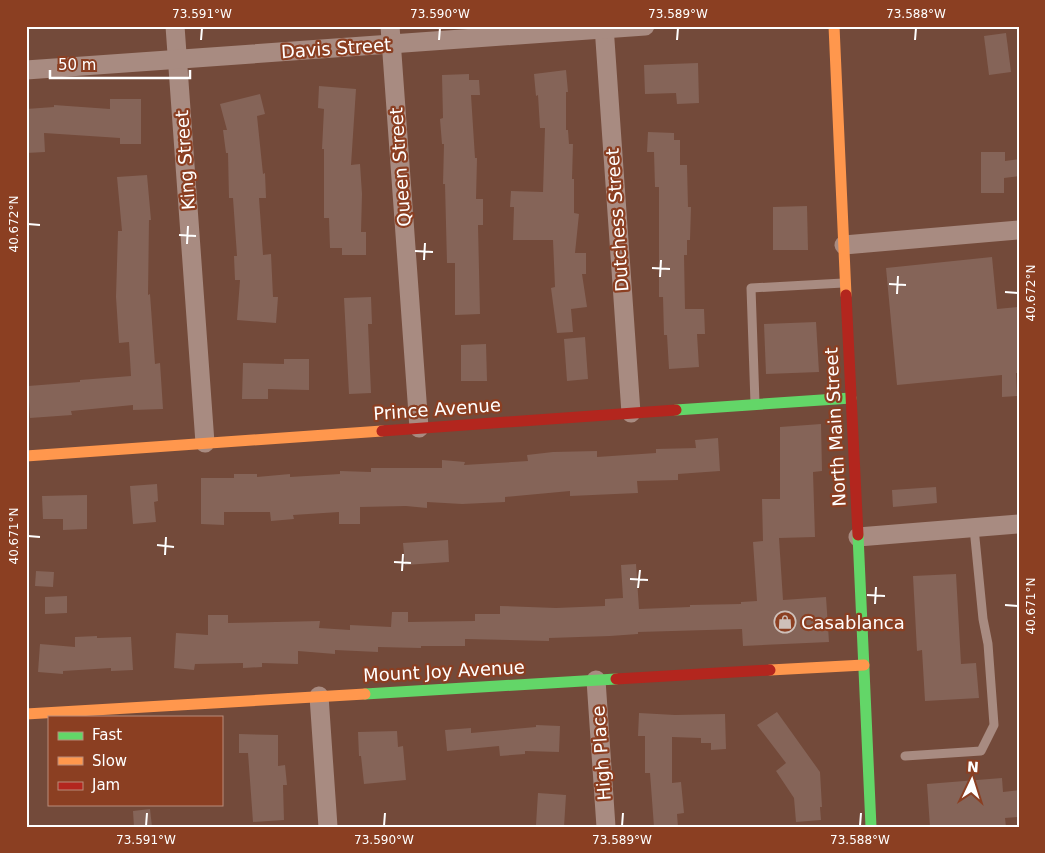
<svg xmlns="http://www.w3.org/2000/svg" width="1045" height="853" font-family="'DejaVu Sans',sans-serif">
<rect width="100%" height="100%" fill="#734a3a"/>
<!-- building -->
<g fill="#856458">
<path d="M1006,33l5,39 -22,3 -5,-39z"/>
<path d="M698,63l1,40 -22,1 -1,-11 -31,1 -1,-29z"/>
<path d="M566,70l2,22h-2v38h2l1,14h4l-1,35h2v34l5,1 -4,39h11v21h-4l5,33 -16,2 2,23 -16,1 -6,-45 4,-1 -2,-47h-40l1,-33h-4l1,-16 32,1 2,-64h-5l-2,-33 -2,1 -2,-22z"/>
<path d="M469,74v6h10l1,15h-9l4,63h2l-1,41h7v26h-5l2,89 -25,1v-52h-8l-2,-79h-2l1,-40h-2l-2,-25 3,-1 -1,-43z"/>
<path d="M319,86l37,3 -5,76 9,-1 2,30 -1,38h5v23h-24v-7h-12l-1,-30h-5v-69h-2l2,-40 -6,-1z"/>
<path d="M260,94l5,20 -8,2 6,58 2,-1 1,25h-7l4,57 8,-1 2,43h5l-2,26 -39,-3 3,-40h-5l-1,-24h3l-4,-58h-4l-1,-45h-2l-3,-23h4l-7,-26z"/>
<path d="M110,99h31v45h-21v-6l-76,-5 1,19 -19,1v-44l28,-2v-2l56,4z"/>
<path d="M648,132l26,1v7h6v25h7l1,42h3l-1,33h-3v15h-3l1,54h19l1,25h-8l2,33 -30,2 -2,-34h-3l-1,-38h-4v-110h-4l-1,-35h-7z"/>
<path d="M981,152h24v9l14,-2v17l-15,2v15h-23z"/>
<path d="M147,175l4,45h-2l-1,75 2,-1 5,70 5,-1 3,46 -30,1v-5l-62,6 1,4 -42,3 -2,-32 52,-4v-2l51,-4 -2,-34 -10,1 -3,-46 2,-66h4l-5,-54z"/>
<path d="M807,206l1,44h-35v-43z"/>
<path d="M992,257l5,52 22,-2v66h-3l1,23 -15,1v-22l-105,10 -11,-117z"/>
<path d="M371,297l1,27h-4l3,69 -22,1 -5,-96z"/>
<path d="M816,322l3,50 -53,2 -2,-50z"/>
<path d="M585,337l3,42 -21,2 -3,-42z"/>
<path d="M486,344l1,37h-26v-36z"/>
<path d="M284,359h25v31l-41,-1v10h-26l1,-36 41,1z"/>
<path d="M821,424l1,47 -9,1 2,65 -36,1 4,62 43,-3 3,45 -86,4 -1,-17 -104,3v2l-28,2 -61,2v3l-84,-2v7h-44v2l-43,-1v5l-43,-2v4l-37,-3v13l-36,-1v4l-19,1v-5l-48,1 -1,6 -20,-2 2,-35 32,2v-20h20v8l92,-2 -1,7 31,2v-5l41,2 1,-15h16v10l67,-1v-7h25v-8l56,2 49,-2v-7l18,-1 -2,-33 15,-1 3,45 51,-2v-2l51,-1v-2l16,-1 -4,-59 10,-1 -1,-42h18v-72z"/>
<path d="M718,438l2,33 -42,3v6l-41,1 1,12 -68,3v-5l-65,6v5l-43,2 -35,-2v6l-21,-2 -46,1v17h-21v-12l-46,3 1,4 -23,2 -1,-9h-46v13l-23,-1v-46h33v-4h23v3l33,-3v3l50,-3v-3l31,1v-4h71v-8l23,2 -1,3 64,-4 -1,-6 26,-3 44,-1v6l59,-4v-4l40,-1 -1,-8z"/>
<path d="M157,484l1,17 -4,1 2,20 -23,2 -3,-38z"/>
<path d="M936,487l1,16 -44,4 -1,-17z"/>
<path d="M87,495v34l-24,1v-11h-20l-1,-23z"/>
<path d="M448,540l1,22 -44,3 -2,-22z"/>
<path d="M36,571l18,1 -1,15 -18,-1z"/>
<path d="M956,574l5,90 15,-1 3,35 -54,3 -3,-51 -5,1 -4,-75z"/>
<path d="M67,596v17l-22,1v-17z"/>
<path d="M97,636v2l34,-1 2,33 -22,1v-3l-48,3v3l-25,-2 2,-28 35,3v-10z"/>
<path d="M777,712l43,60 2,35h-2l1,13 -25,2 -2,-24 -18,-27 10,-8 -29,-38z"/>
<path d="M639,713l36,2 50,-1 1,35 -15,1v-7h-10v-5l-29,-1v46l9,-1 3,31 -7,1 1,13h-24l-4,-54h-5v-37h-7z"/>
<path d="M536,725l24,1 -1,26 -34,-1v3l-25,2 -1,-10 -52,5 -2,-21 26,-2v5l65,-6z"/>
<path d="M397,731l1,16 5,-1 3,34 -42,4 -3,-28h-2l-1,-24z"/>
<path d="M239,734l39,1v31l7,-1 2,20h-4l1,35 -31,2 -5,-69h-9z"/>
<path d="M1002,778l1,14 16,-2v27l-14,1 1,9h-76l-3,-43z"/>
<path d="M538,793l28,2 -2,32 -28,-2z"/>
<path d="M150,809l2,18h-18l-1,-16z"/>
</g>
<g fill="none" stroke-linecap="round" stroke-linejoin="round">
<!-- lane -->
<g stroke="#a88b81" stroke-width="9">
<path d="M755,403l-4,-115 92,-5"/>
<path d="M905,756l76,-5 13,-26 -6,-81 -5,-25 -9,-91"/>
</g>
<!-- street -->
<g stroke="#a88b81" stroke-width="19">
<path d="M175,26l30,417"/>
<path d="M390,26l29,402"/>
<path d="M604,26l27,387"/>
<path d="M26,70l619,-44"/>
<path d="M844,245l175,-15"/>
<path d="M858,537l161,-13"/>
<path d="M596,680l10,147"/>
<path d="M319,696l9,131"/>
</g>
<!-- fast -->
<g stroke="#63d668" stroke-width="11">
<path d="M676,410l175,-12"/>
<path d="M858,535l13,292"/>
<path d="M365,694l251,-15"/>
</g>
<!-- slow -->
<g stroke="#ff974d" stroke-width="11">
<path d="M834,26l12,269"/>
<path d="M26,456l356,-25"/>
<path d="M770,670l94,-5"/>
<path d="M26,714l339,-20"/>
</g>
<!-- jam -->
<g stroke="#b3261e" stroke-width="11">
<path d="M846,295l12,240"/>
<path d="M382,431l294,-21"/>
<path d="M616,679l154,-9"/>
</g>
</g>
<!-- ticks -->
<path fill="none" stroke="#fff" stroke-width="2" d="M201,40l1,-12M439,40l1,-12M677,40l1,-12M915,40l1,-12M28,224l12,1M179,235l17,1M187,244l1,-18M415,251l18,1M424,260l1,-17M652,268l18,1M660,277l1,-17M889,284l17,1M1005,292l13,1M897,294l1,-18M28,536l12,1M157,545l17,2M165,555l1,-18M394,562l17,1M402,571l1,-17M630,579l18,1M638,588l2,-18M867,595l18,1M875,604l1,-17M1005,605l13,1M146,826l1,-13M384,826l1,-13M622,826l1,-13M860,826l1,-13"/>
<!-- icons -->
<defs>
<g id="shop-ring" transform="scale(1.125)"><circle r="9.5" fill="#8b3f22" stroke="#cec0ba" stroke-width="1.5"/><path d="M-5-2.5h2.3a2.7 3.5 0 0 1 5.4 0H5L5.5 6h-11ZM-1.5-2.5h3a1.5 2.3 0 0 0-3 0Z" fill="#cec0ba"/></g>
</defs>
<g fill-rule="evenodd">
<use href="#shop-ring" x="785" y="622"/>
</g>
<g text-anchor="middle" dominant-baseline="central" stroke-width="4.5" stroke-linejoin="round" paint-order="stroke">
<!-- street labels -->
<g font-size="18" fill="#fff" stroke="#8b3f22">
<text transform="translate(336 48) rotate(-4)">Davis Street</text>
<text transform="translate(185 160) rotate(-94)">King Street</text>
<text transform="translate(400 167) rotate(-94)">Queen Street</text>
<text transform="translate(617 220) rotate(-94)">Dutchess Street</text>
<text transform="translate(437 409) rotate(-4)">Prince Avenue</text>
<text transform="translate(835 427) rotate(-93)">North Main Street</text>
<text transform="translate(444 671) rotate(-3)">Mount Joy Avenue</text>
<text transform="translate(601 753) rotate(-94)">High Place</text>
</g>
<!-- poi labels -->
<g font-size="18" fill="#fff" stroke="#8b3f22" text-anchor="start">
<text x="801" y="622">Casablanca</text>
</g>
</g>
<!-- border -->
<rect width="1045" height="853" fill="none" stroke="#8b3f22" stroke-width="55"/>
<!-- legend -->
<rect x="48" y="716" width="175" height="90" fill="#8b3f22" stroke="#b98c7a"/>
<rect x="58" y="732" width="25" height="8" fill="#63d668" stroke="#b98c7a"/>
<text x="92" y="740" font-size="15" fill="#ffffff">Fast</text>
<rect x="58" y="757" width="25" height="8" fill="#ff974d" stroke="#b98c7a"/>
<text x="92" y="766" font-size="15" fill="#ffffff">Slow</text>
<rect x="58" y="782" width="25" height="8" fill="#b3261e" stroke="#b98c7a"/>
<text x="92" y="790" font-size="15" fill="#ffffff">Jam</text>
<!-- north arrow -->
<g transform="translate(972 780) rotate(4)" stroke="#8b3f22" stroke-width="4" paint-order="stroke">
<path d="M0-4L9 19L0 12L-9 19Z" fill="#ffffff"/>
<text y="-8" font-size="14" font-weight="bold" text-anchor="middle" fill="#ffffff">N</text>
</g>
<!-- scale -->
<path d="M50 70v8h140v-8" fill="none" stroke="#ffffff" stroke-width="2.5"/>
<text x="58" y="70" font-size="15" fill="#ffffff" stroke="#8b3f22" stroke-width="4" paint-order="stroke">50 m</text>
<rect x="28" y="28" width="990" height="798" fill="none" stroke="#fff" stroke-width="2"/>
<g font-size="12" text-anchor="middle" fill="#fff">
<text x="202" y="18">73.591°W</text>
<text x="440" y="18">73.590°W</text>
<text x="678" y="18">73.589°W</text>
<text x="916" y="18">73.588°W</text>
<text transform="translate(14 224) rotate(-90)" y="4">40.672°N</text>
<text transform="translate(1031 293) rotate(-90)" y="4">40.672°N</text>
<text transform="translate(14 536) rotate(-90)" y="4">40.671°N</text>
<text transform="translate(1031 606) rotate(-90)" y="4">40.671°N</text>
<text x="146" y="844">73.591°W</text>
<text x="384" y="844">73.590°W</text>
<text x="622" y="844">73.589°W</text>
<text x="860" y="844">73.588°W</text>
</g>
</svg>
